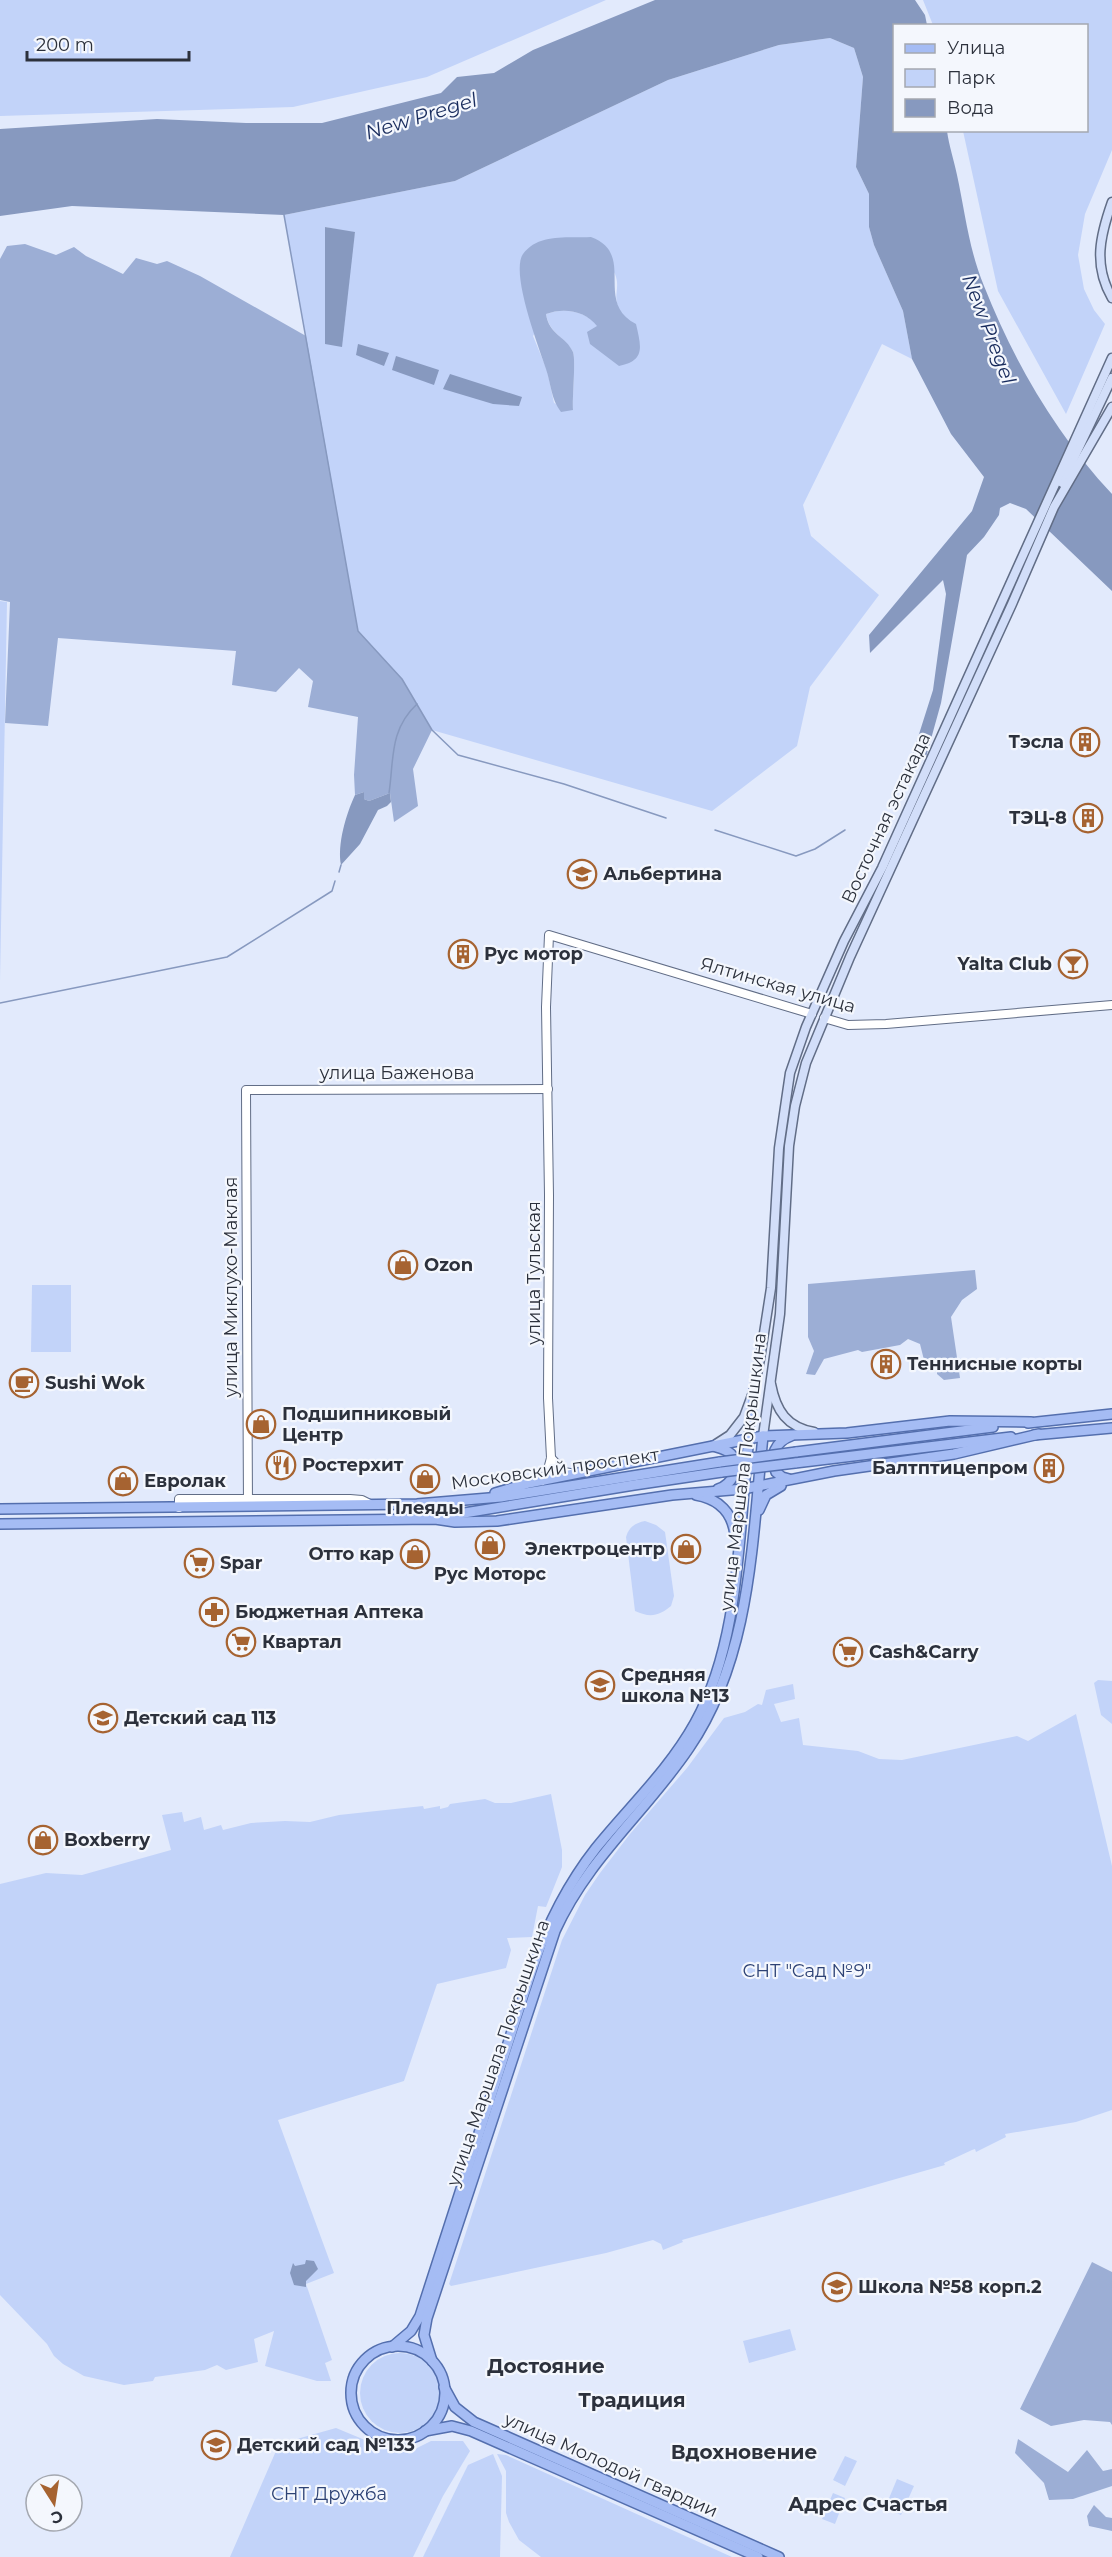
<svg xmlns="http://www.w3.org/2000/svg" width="1112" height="2557" font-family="Montserrat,sans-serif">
<rect width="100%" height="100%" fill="#e2eafc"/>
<!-- green -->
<g fill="#c2d3f9" fill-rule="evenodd">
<path d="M0,0h606l-179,77 -134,30 -293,9z"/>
<path d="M923,0h189v150l-27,64 -7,41 6,34 10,21 11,14 -39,90 -68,-123 -35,-160 123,-1v-104l-153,-1z"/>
<path d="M830,38l24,10 9,29 -7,90 13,27v33l5,18 29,66 9,48 -30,-15 -79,161 8,31 68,59 -69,92 -13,59 -85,65 -280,-81 -30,-51 -44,-48 -74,-416 171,-34 213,-101 111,-35zM325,227l30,6 -29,111 -1,-116zM591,237c8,11 18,24 24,37 7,17 -7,25 11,45l-28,7c-12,-15 -34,-19 -52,-12 4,21 19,22 27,38 3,8 -1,47 0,58l-19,-7 -7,-33 -14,-34z"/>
<path d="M0,601l7,1 -7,379z"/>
<path d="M32,1285h39v67h-40z"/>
<path d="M645,1521l11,4 9,7 9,64 -3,10c-12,10 -21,12 -36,5l-9,-74c3,-10 9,-14 19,-16z"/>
<path d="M1098,1680l14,1v43l-11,-9 -7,-32z"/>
<path d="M793,1684l2,15 -21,5 7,18 18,-4 4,27 55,6 21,8 23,1 115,-24 11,5 48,-27 36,152v244l-36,12 -71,12 1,3 -30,15 -1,-3 -3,1 -28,13 1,2 -263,75 1,2 -20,8 -2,-6 -8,-4 -47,13 -155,33 -2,-2 113,-344 23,-45 15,-22 30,-39 57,-66 37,-50 21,-6 13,-8 4,1 4,-15z"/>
<path d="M551,1794l11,56v17l-16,40 -8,-1 -6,31 -25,1 4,12 -5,18 -69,16 -33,97 -126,39 56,153 -28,11 26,76 -7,3 6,18h-14l-52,-15 9,-35 -20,8 4,23 -32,8 -9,-5 -12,5 -50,7 -2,4 -29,4 -40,-9 -21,-12 -9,-8 -7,-12 -47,-49v-411l46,-11 36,2 89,-25 -9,-35 20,-3 2,10 17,-5 3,13 17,-5 2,5 28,-7 34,-2 25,1 29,-7 84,-9 1,3 16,-3v3l8,-2 2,-3 35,-5 10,4h16z"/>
<path d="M790,2329l6,21 -47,13 -6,-22z"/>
<circle cx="400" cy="2393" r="40"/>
<path d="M336,2428l53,22h24l18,-9h32l7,10 -27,45 -30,61h-183l49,-113z"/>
<path d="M493,2454l9,22 -2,81h-77l45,-92z"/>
<path d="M497,2454l9,1 226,102h-191l-22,-17 -10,-18 -3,-9v-42z"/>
<path d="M845,2456l12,5 -12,25 -12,-6z"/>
<path d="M897,2479l17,7 -13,29 -16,-7z"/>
<path d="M833,2493l12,5 -10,26 -13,-5z"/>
</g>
<!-- forest -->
<g fill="#9caed5">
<path d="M591,237c46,17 2,65 45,87 5,22 10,37 -17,42l-29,-22 -3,-12 10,-6c-11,-15 -33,-19 -51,-12 3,21 20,22 27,38 3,8 -1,47 0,58l-12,2c-10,-13 -10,-28 -15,-43 -7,-22 -36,-96 -23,-115 15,-21 45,-16 68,-17z"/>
<path d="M25,244l31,11 18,-8 12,9 37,18 13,-16 21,6 10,-3 33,15 106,60 52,295 44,48 30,51 -19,39 5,37 -24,16 -4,-29 -21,8 -5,-2v-7l-9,3 -1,-20 4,-58 -50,-10 5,-26 -14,-13 -23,24 -44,-7 4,-34 -178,-13 -10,88 -43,-3 5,-121 -10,-2v-341l7,-13z"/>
<path d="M975,1270l2,19 -15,11 -11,17 9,61 -16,2 -7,-6v-11l-6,-5 -7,2 -4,-16 -12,-5 -8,6 -38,7 -4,-2 -34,9 -9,16 -9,-1 8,-23 -6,-14v-53z"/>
<path d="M1092,2262l20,10v153l-2,-3 -26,-2 -33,6 -31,-17z"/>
<path d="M1018,2439l50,33 19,-22 16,21 9,-2v17l-39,13 -24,1 -5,-17 -29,-30z"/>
<path d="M1094,2505l12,12 6,1v13l-23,-5 -2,-10z"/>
</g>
<!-- water -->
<g fill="#8799bf">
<path d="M655,0h260l10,15 2,10 -33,1v104l53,1c2,15 7,29 10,44 8,37 12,75 27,111 30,76 72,148 128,208v97l-86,-82 -16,-6 -10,5 -1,7 -15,22 -17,18 -26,148 -15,54 -7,4 -4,-2 -2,-6 20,-63 13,-96 -3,-14 -73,73 -1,-18 103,-124 12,-34 -33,-43 -39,-75 -9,-48 -29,-66 -5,-18v-33l-13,-27 7,-90 -9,-29 -24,-10 -51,7 -111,35 -213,101 -171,34 -212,-9 -72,10v-87l157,-10 89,4h76l119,-30 16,-16 37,-4 39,-23z"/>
<path d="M325,227l30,5 -13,115 -17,-3z"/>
<path d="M358,344l31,9 -5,13 -28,-11z"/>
<path d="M396,356l43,14 -5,15 -42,-15z"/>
<path d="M450,374l72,23 -3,9 -26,-2 -50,-15z"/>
<path d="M364,792v7l5,2 21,-8 1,9 -4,4 -9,4 -18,34 -19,21c-4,-20 5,-51 14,-70z"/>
<path d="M306,2260l8,1 4,8 -12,12v6l-12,-2 -4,-12 3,-10 2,3 10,-2z"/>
</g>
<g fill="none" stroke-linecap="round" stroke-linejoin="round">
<!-- stream -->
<g stroke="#8799bf" stroke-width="1.5">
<path d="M284,215l74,416 44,48 30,51 26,25 106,29 102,34"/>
<path d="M389,793c5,-33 0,-63 28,-89"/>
<path d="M715,830l81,26 19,-7 30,-19"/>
<path d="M339,872l2,-7"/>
<path d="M0,1003l227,-46 105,-66 3,-10"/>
</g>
<!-- tertiary casing -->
<g stroke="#616d86" stroke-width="10">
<g id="tertiary">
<path d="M824,1018l24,7 38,-1 226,-19"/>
<path d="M551,1458l13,14 6,1"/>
<path d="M542,1481l5,-8 4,-15 -3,-60 1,-203 -3,-188 3,-72 263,79"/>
<path d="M248,1506l-2,-416 302,-1"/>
<path d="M179,1508v-9h171l12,1 8,4"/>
</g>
</g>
<!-- secondary casing -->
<g stroke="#616d86" stroke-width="11">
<g id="secondary">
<path d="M1112,202c-12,34 -19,63 0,96"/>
<path d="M1062,483l50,-105"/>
<path d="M771,1384c5,27 16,43 43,48"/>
<path d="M763,1436l17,-122 9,-168 6,-40 11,-43 44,-106 162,-353 42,-97 58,-100"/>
<path d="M749,1438l1,-20"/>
<path d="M716,1444l14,-9 14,-18 10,-27 6,-31 11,-71 8,-140 11,-75 16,-46 38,-86 38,-73 230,-510"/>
</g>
</g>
<!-- primary casing -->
<g stroke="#546fae" stroke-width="12">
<g id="primary">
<path d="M750,1418l4,-28"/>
<path d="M1028,1423l84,-9"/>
<path d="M1034,1435l78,-7"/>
<path d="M713,1446c6,2 13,3 18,8 12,13 0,31 -13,35"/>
<path d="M796,1452l197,-25"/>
<path d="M795,1463l216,-26"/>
<path d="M789,1479l-7,-2 -6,-5c-7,-16 -1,-30 15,-36"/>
<path d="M495,1493l34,-10 234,-47 84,-3 103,-12 81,1"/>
<path d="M696,1495c23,4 37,18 39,41"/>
<path d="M0,1509l417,-5 84,-7 219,-35"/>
<path d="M759,1510l7,-15 15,-9"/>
<path d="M440,1517l194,-32 88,-13"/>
<path d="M0,1524l435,-5 20,3 42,-1 175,-26 71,-6 91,-18 120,-17 85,-20"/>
<circle cx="398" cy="2393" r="47"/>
<path d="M392,2347l19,-16 9,-15 112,-347c15,-44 35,-84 64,-121 33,-41 73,-78 99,-125 46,-83 43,-191 54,-285"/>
<path d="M432,2361l-8,-26 3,-17 128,-387c33,-73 91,-119 134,-183 62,-91 63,-206 74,-312"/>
<path d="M444,2387l11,20 19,15 305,135"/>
<path d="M425,2431l27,-5 19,5 287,126"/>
</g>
</g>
<!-- tertiary -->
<use href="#tertiary" stroke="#fff" stroke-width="8"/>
<!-- secondary -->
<use href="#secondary" stroke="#d2def9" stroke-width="8"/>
<!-- primary -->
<use href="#primary" stroke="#a5bcf4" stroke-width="9"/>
<!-- primary-bridge casing -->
<g stroke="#546fae" stroke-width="12" stroke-linecap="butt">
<g id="primary-bridge">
<path d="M720,1462l76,-10"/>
<path d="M722,1472l73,-9"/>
</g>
</g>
<!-- primary-bridge -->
<use href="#primary-bridge" stroke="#a5bcf4" stroke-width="9"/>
</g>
<!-- icons -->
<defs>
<g id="building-ring" transform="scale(1.5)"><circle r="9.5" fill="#f4f7fd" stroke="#a66331" stroke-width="1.5"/><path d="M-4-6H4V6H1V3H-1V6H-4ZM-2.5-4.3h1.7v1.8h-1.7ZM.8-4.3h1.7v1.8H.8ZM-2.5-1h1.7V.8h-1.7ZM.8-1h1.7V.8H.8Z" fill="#a66331"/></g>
<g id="school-ring" transform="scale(1.5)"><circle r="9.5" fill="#f4f7fd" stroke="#a66331" stroke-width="1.5"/><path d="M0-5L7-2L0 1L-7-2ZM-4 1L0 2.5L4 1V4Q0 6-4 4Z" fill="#a66331"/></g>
<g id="bar-ring" transform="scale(1.5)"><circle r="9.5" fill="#f4f7fd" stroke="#a66331" stroke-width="1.5"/><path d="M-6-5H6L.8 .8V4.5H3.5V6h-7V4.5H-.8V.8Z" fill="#a66331"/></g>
<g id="shop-ring" transform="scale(1.5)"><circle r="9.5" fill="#f4f7fd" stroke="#a66331" stroke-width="1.5"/><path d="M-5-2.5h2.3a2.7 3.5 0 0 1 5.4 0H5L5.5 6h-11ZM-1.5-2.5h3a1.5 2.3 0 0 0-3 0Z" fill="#a66331"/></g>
<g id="cafe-ring" transform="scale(1.5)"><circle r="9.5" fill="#f4f7fd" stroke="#a66331" stroke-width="1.5"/><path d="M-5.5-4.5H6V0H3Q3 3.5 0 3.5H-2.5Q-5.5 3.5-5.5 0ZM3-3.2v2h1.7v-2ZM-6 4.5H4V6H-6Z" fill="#a66331"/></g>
<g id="restaurant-ring" transform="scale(1.5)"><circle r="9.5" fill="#f4f7fd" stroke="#a66331" stroke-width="1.5"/><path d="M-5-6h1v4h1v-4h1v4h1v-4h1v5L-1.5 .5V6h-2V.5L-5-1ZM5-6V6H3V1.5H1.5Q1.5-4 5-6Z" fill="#a66331"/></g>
<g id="supermarket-ring" transform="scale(1.5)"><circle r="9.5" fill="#f4f7fd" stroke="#a66331" stroke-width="1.5"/><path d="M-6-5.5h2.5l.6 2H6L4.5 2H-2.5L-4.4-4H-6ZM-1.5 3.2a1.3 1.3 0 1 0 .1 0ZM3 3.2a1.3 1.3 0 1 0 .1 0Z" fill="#a66331"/></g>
<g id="pharmacy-ring" transform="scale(1.5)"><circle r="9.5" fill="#f4f7fd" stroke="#a66331" stroke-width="1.5"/><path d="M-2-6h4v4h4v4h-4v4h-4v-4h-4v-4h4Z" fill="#a66331"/></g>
</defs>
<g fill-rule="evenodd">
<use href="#building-ring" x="1085" y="742"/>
<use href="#building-ring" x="1088" y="818"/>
<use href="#school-ring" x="582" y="874"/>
<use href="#building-ring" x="463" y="954"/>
<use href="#bar-ring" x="1073" y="964"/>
<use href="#shop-ring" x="403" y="1265"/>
<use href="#building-ring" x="886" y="1364"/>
<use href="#cafe-ring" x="24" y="1383"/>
<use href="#shop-ring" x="261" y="1424"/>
<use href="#restaurant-ring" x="281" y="1465"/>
<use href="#building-ring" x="1049" y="1468"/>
<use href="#shop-ring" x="425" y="1479"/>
<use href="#shop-ring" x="123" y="1481"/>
<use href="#shop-ring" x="490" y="1545"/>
<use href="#shop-ring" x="686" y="1549"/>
<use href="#shop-ring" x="415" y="1554"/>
<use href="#supermarket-ring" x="199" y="1563"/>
<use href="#pharmacy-ring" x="214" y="1612"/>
<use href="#supermarket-ring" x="241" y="1642"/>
<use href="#supermarket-ring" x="848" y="1652"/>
<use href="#school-ring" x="600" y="1685"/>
<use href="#school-ring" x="103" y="1718"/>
<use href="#shop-ring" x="43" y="1840"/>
<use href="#school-ring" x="837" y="2287"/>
<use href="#school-ring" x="216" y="2445"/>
</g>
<g text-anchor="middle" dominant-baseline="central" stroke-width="4.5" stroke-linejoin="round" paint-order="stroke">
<!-- poi labels -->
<g font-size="18" font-weight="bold" fill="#2c313c" stroke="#f4f7fd" text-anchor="start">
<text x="1064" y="742" text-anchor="end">Тэсла</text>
<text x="1067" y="818" text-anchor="end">ТЭЦ-8</text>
<text x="603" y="874">Альбертина</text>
<text x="484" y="954">Рус мотор</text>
<text x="1052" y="964" text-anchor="end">Yalta Club</text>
<text x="424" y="1265">Ozon</text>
<text x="907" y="1364">Теннисные корты</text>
<text x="45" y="1383">Sushi Wok</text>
<text x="282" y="1414">Подшипниковый<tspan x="282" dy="21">Центр</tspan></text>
<text x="302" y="1465">Ростерхит</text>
<text x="1028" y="1468" text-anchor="end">Балтптицепром</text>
<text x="144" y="1481">Евролак</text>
<text x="425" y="1508" text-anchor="middle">Плеяды</text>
<text x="665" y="1549" text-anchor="end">Электроцентр</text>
<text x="394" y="1554" text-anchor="end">Отто кар</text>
<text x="220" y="1563">Spar</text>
<text x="490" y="1574" text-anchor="middle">Рус Моторс</text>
<text x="235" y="1612">Бюджетная Аптека</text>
<text x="262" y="1642">Квартал</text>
<text x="869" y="1652">Cash&amp;Carry</text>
<text x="621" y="1675">Средняя<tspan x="621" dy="21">школа №13</tspan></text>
<text x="124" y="1718">Детский сад 113</text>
<text x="64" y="1840">Boxberry</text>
<text x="858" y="2287">Школа №58 корп.2</text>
<text x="237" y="2445">Детский сад №133</text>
</g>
<!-- street labels -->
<g font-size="18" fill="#2c313c" stroke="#f4f7fd">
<text transform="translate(886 818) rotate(-65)">Восточная эстакада</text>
<text transform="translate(778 985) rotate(16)">Ялтинская улица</text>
<text x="397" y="1073">улица Баженова</text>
<text transform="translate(534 1273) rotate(-90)">улица Тульская</text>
<text transform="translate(231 1287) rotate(-90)">улица Миклухо-Маклая</text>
<text transform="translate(555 1469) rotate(-8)">Московский проспект</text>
<text transform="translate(743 1472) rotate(-83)">улица Маршала Покрышкина</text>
<text transform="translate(498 2053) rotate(-71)">улица Маршала Покрышкина</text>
<text transform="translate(611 2465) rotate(24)">улица Молодой гвардии</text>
</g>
<!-- park labels -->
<g font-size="18" fill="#2d4275" stroke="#f4f7fd">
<text x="807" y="1971">СНТ "Сад №9"</text>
<text x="329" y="2494">СНТ Дружба</text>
</g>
<!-- water labels -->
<g font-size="20" font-style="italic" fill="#192c5d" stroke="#f4f7fd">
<text transform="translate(421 116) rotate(-17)">New Pregel</text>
<text transform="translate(989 329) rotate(69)">New Pregel</text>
</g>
<!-- neighbourhood labels -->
<g font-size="20" font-weight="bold" fill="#2c313c" stroke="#f4f7fd">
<text x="546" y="2366">Достояние</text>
<text x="632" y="2400">Традиция</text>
<text x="744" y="2452">Вдохновение</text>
<text x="868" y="2504">Адрес Счастья</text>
</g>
</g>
<!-- legend -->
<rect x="893" y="24" width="195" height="108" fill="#f4f7fd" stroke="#a4a8b0" stroke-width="1.5"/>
<rect x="905" y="44" width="30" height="9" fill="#a5bcf4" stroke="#a4a8b0" stroke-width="1.5"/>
<text x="947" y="54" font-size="18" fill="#2c313c">Улица</text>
<rect x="905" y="69" width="30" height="18" fill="#c2d3f9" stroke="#a4a8b0" stroke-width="1.5"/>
<text x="947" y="84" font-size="18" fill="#2c313c">Парк</text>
<rect x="905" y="99" width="30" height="18" fill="#8799bf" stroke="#a4a8b0" stroke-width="1.5"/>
<text x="947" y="114" font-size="18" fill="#2c313c">Вода</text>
<!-- north arrow -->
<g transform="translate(54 2503) rotate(168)"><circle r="28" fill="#f4f7fd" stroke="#a4a8b0" stroke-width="1.5"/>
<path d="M0-4.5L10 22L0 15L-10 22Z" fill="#a66331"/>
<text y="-9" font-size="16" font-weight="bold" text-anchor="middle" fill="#2c313c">С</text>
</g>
<!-- scale -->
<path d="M27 51v9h162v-9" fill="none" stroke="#2c313c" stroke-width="3"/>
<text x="36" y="51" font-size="18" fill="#2c313c" stroke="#f4f7fd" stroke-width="4.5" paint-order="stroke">200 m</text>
</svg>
